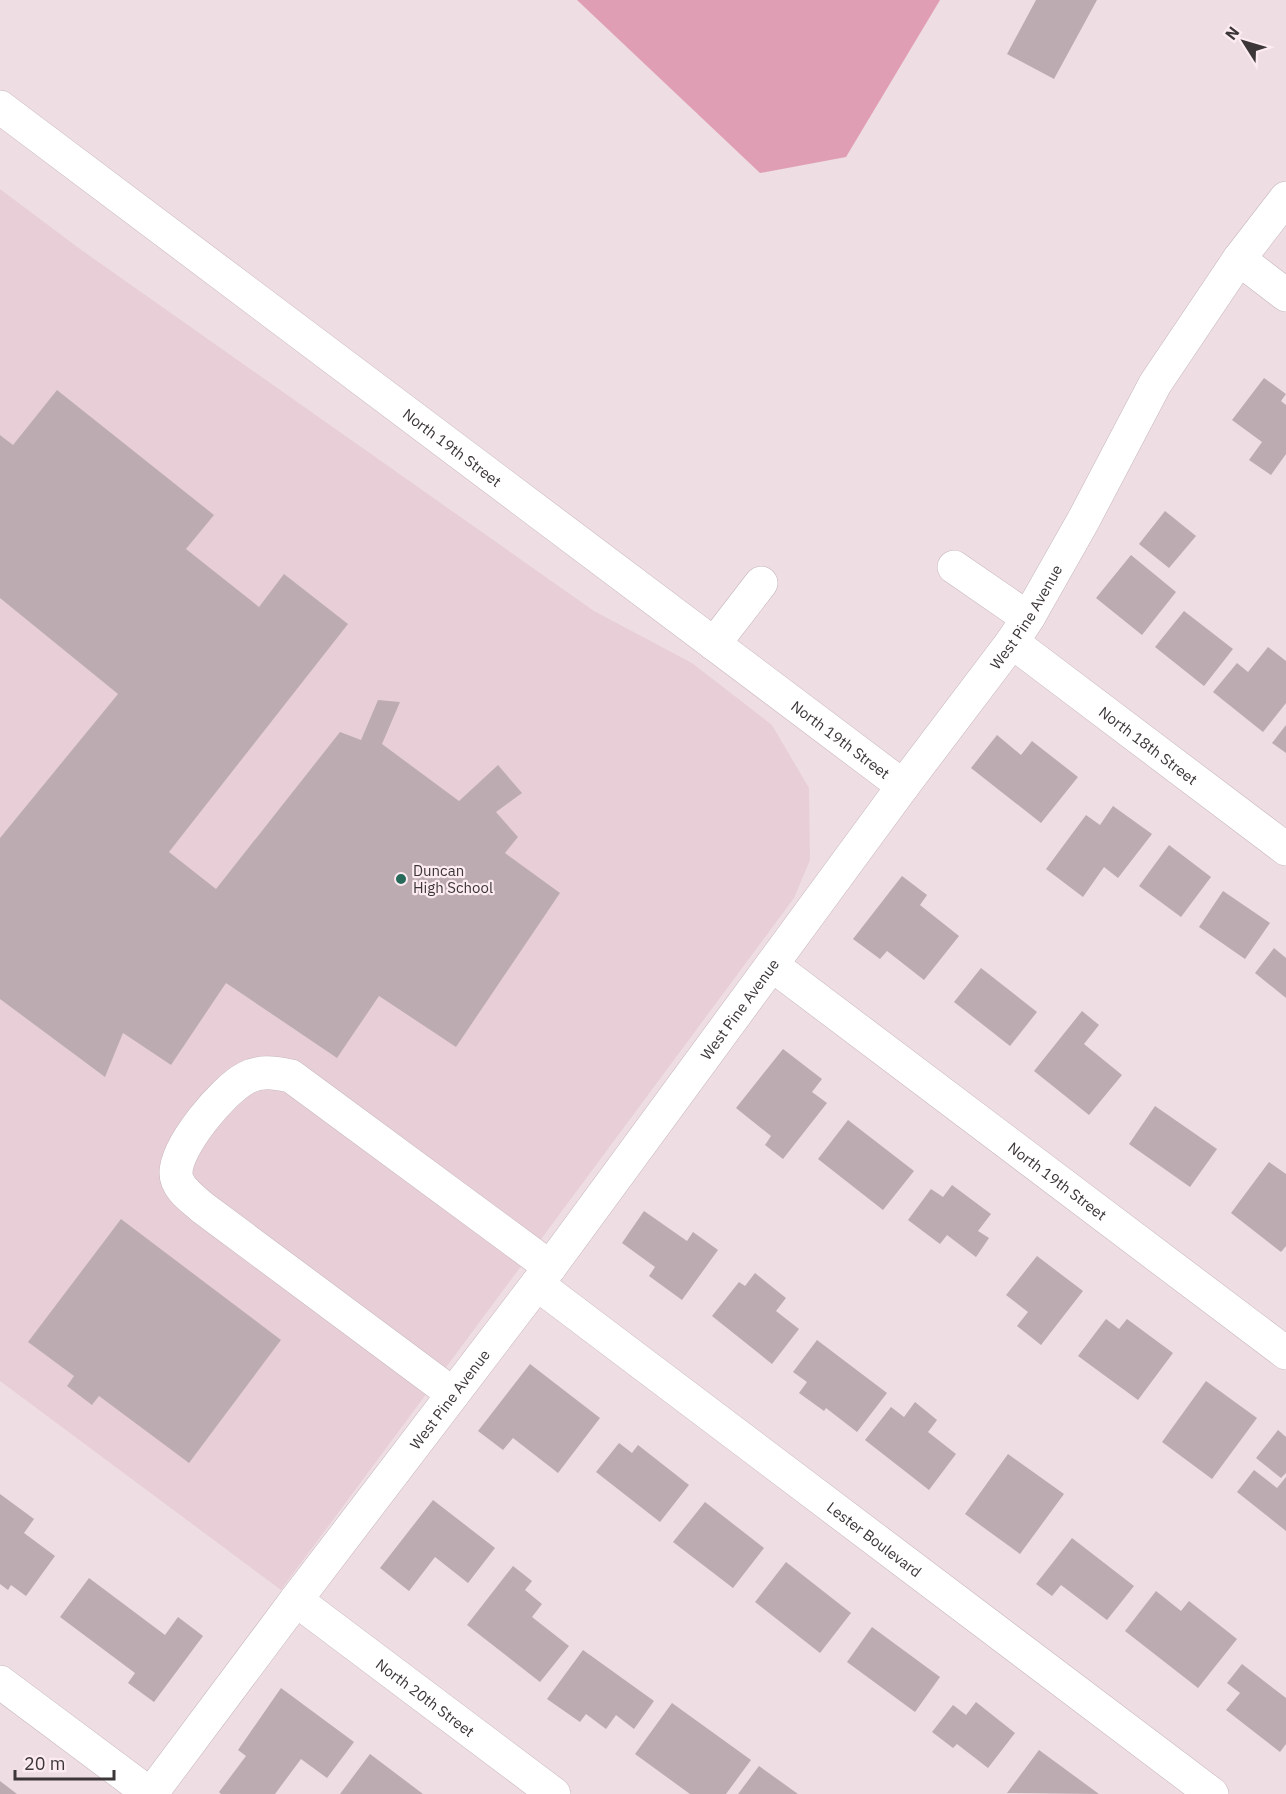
<svg xmlns="http://www.w3.org/2000/svg" width="1286" height="1794" font-family="'IBM Plex Sans',sans-serif">
<rect width="100%" height="100%" fill="#eedde2"/>
<!-- built -->
<path fill="#e8cfd7" d="M0,189l80,60 514,362 98,52 80,62 37,63 1,72 -16,38 -513,692 -281,-209z"/>
<!-- green -->
<path fill="#df9eb4" d="M577,0h363l-94,157 -86,16z"/>
<!-- building -->
<g fill="#bcacb1">
<path d="M1036,0h61l-43,79 -47,-25z"/>
<path d="M1264,378l22,16 -5,7 5,4v49l-15,21 -22,-15 13,-18 -30,-22z"/>
<path d="M57,390l157,125 -28,34 73,58 25,-33 64,50 -179,228 47,37 124,-157 21,8 17,-40 22,2 -18,42 77,57 39,-36 24,28 -26,19 22,25 -13,16 55,40 -104,154 -77,-51 -42,62 -111,-75 -55,82 -48,-32 -18,44 -105,-78v-161l118,-144 -118,-96v-163l13,10z"/>
<path d="M1165,511l31,25 -27,32 -30,-24z"/>
<path d="M1131,555l45,37 -34,43 -46,-37z"/>
<path d="M1184,611l49,38 -29,37 -49,-39z"/>
<path d="M1268,647l18,14v42l-23,29 -50,-40 24,-29 11,9z"/>
<path d="M1286,725v28l-14,-10z"/>
<path d="M997,735l24,20 11,-14 46,36 -37,46 -70,-55z"/>
<path d="M1113,806l39,28 -34,44 -14,-11 -21,30 -37,-28 40,-54 14,10z"/>
<path d="M1169,845l42,32 -30,40 -42,-31z"/>
<path d="M902,876l25,19 -7,10 39,31 -35,44 -37,-29 -7,8 -27,-20z"/>
<path d="M1223,891l47,32 -25,36 -46,-32z"/>
<path d="M1274,948l12,10v40l-31,-25z"/>
<path d="M981,968l56,44 -27,34 -56,-44z"/>
<path d="M1082,1011l17,14 -15,19 38,31 -33,40 -55,-44z"/>
<path d="M783,1049l39,30 -10,13 15,11 -44,56 -18,-14 6,-9 -35,-28z"/>
<path d="M1155,1106l62,43 -27,38 -61,-43z"/>
<path d="M848,1120l66,51 -31,39 -65,-51z"/>
<path d="M1269,1162l17,12v72l-5,6 -50,-39z"/>
<path d="M952,1185l39,29 -13,17 11,7 -13,19 -29,-22 -7,9 -32,-24 23,-31 12,8z"/>
<path d="M644,1211l43,30 6,-9 25,18 -36,50 -33,-24 6,-9 -33,-24z"/>
<path d="M121,1219l160,121 -92,123 -90,-67 -7,9 -25,-19 7,-10 -46,-34z"/>
<path d="M1037,1256l46,35 -42,54 -24,-19 11,-14 -22,-17z"/>
<path d="M755,1273l31,25 -10,13 23,18 -27,35 -60,-48 27,-34 6,4z"/>
<path d="M1106,1319l13,10 8,-10 46,34 -35,47 -60,-44z"/>
<path d="M817,1340l70,53 -30,39 -31,-24 -2,3 -25,-18 8,-11 -14,-10z"/>
<path d="M530,1364l70,54 -42,55 -45,-35 -10,12 -25,-19z"/>
<path d="M1206,1381l51,37 -45,61 -50,-37z"/>
<path d="M915,1402l22,18 -9,12 28,22 -27,36 -64,-50 26,-33 13,10z"/>
<path d="M1278,1430l8,7v36l-5,5 -25,-20z"/>
<path d="M619,1443l13,10 6,-8 51,40 -29,37 -64,-50z"/>
<path d="M1008,1454l56,40 -44,60 -55,-40z"/>
<path d="M1254,1470l23,18 9,-11v54l-49,-39z"/>
<path d="M0,1494l34,25 -10,14 31,23 -29,40 -15,-11 -3,5 -8,-6z"/>
<path d="M433,1500l62,48 -27,35 -33,-26 -26,34 -29,-23z"/>
<path d="M705,1502l59,46 -31,40 -60,-46z"/>
<path d="M1072,1538l62,48 -27,34 -46,-35 -9,11 -16,-12z"/>
<path d="M786,1562l65,51 -31,40 -65,-51z"/>
<path d="M513,1566l19,15 -7,9 17,14 -10,13 37,29 -29,36 -73,-57z"/>
<path d="M89,1578l76,57 13,-18 25,19 -49,66 -26,-19 7,-10 -75,-56z"/>
<path d="M1156,1591l25,20 8,-10 48,38 -39,49 -73,-57z"/>
<path d="M872,1627l68,50 -25,35 -68,-50z"/>
<path d="M583,1650l71,51 -20,28 -18,-14 -10,14 -20,-15 -6,8 -33,-23z"/>
<path d="M1242,1664l44,34v46l-6,8 -54,-42 14,-17 -13,-10z"/>
<path d="M281,1688l73,54 -27,36 -26,-19 -26,35h-54l-2,-2 27,-36 -8,-6z"/>
<path d="M976,1702l39,31 -27,35 -31,-24 -4,4 -21,-16 21,-27 13,10z"/>
<path d="M672,1703l79,57 -25,34h-36l-55,-40z"/>
<path d="M1039,1750l60,44 -92,-1z"/>
<path d="M370,1754l53,40h-83z"/>
<path d="M759,1766l39,28h-60z"/>
<path d="M0,1781l17,13h-17z"/>
</g>
<g fill="none" stroke-linecap="round" stroke-linejoin="round">
<!-- minor casing -->
<g stroke="#c6b6bb" stroke-width="34">
<g id="minor">
<path id="s1" d="M0,107l903,679"/>
<path d="M1239,259l47,36"/>
<path d="M954,567l74,51"/>
<path id="s2" d="M1012,642l274,207"/>
<path d="M714,644l47,-61"/>
<path id="s3" d="M772,965l514,388"/>
<path id="s4" d="M537,1284l675,510"/>
<path d="M453,1394l-250,-186c-10,-9 -27,-20 -27,-35 0,-27 47,-83 70,-95 15,-8 29,-5 45,-2l259,191"/>
<path id="s5" d="M296,1600l258,194"/>
<path d="M0,1682l150,112"/>
<path id="s6" d="M151,1794l145,-194 254,-333 353,-481 109,-144 16,-24 55,-97 72,-137 84,-125 47,-61"/>
</g>
</g>
<!-- minor -->
<use href="#minor" stroke="#fff" stroke-width="33"/>
</g>
<!-- markers -->
<circle fill="#286a5a" stroke="#fcebf0" stroke-width="2" cx="401" cy="879" r="6"/>
<g text-anchor="middle" dominant-baseline="central" stroke-width="4.5" stroke-linejoin="round" paint-order="stroke">
<!-- street labels -->
<g font-size="15" fill="#3c3638" stroke="#fcebf0">
<text stroke="none"><textPath href="#s1" startOffset="566">North 19th Street</textPath></text>
<text stroke="none"><textPath href="#s6" startOffset="1467">West Pine Avenue</textPath></text>
<text stroke="none"><textPath href="#s1" startOffset="1052">North 19th Street</textPath></text>
<text stroke="none"><textPath href="#s2" startOffset="171">North 18th Street</textPath></text>
<text stroke="none"><textPath href="#s6" startOffset="981">West Pine Avenue</textPath></text>
<text stroke="none"><textPath href="#s3" startOffset="358">North 19th Street</textPath></text>
<text stroke="none"><textPath href="#s6" startOffset="495">West Pine Avenue</textPath></text>
<text stroke="none"><textPath href="#s4" startOffset="423">Lester Boulevard</textPath></text>
<text stroke="none"><textPath href="#s5" startOffset="162">North 20th Street</textPath></text>
</g>
<!-- poi labels -->
<g font-size="15" fill="#3c3638" stroke="#fcebf0" text-anchor="start">
<text x="413" y="870">Duncan<tspan x="413" dy="17">High School</tspan></text>
</g>
</g>
<!-- north arrow -->
<g transform="translate(1244 42) rotate(307)" stroke="#fcebf0" stroke-width="4.5" paint-order="stroke">
<path d="M0-4.5L10 22L0 15L-10 22Z" fill="#3c3638"/>
<text y="-9" font-size="16" font-weight="bold" text-anchor="middle" fill="#3c3638">N</text>
</g>
<!-- scale -->
<path d="M15 1770v9h99v-9" fill="none" stroke="#3c3638" stroke-width="3"/>
<text x="24" y="1770" font-size="18" fill="#3c3638" stroke="#fcebf0" stroke-width="4.5" paint-order="stroke">20 m</text>
</svg>
